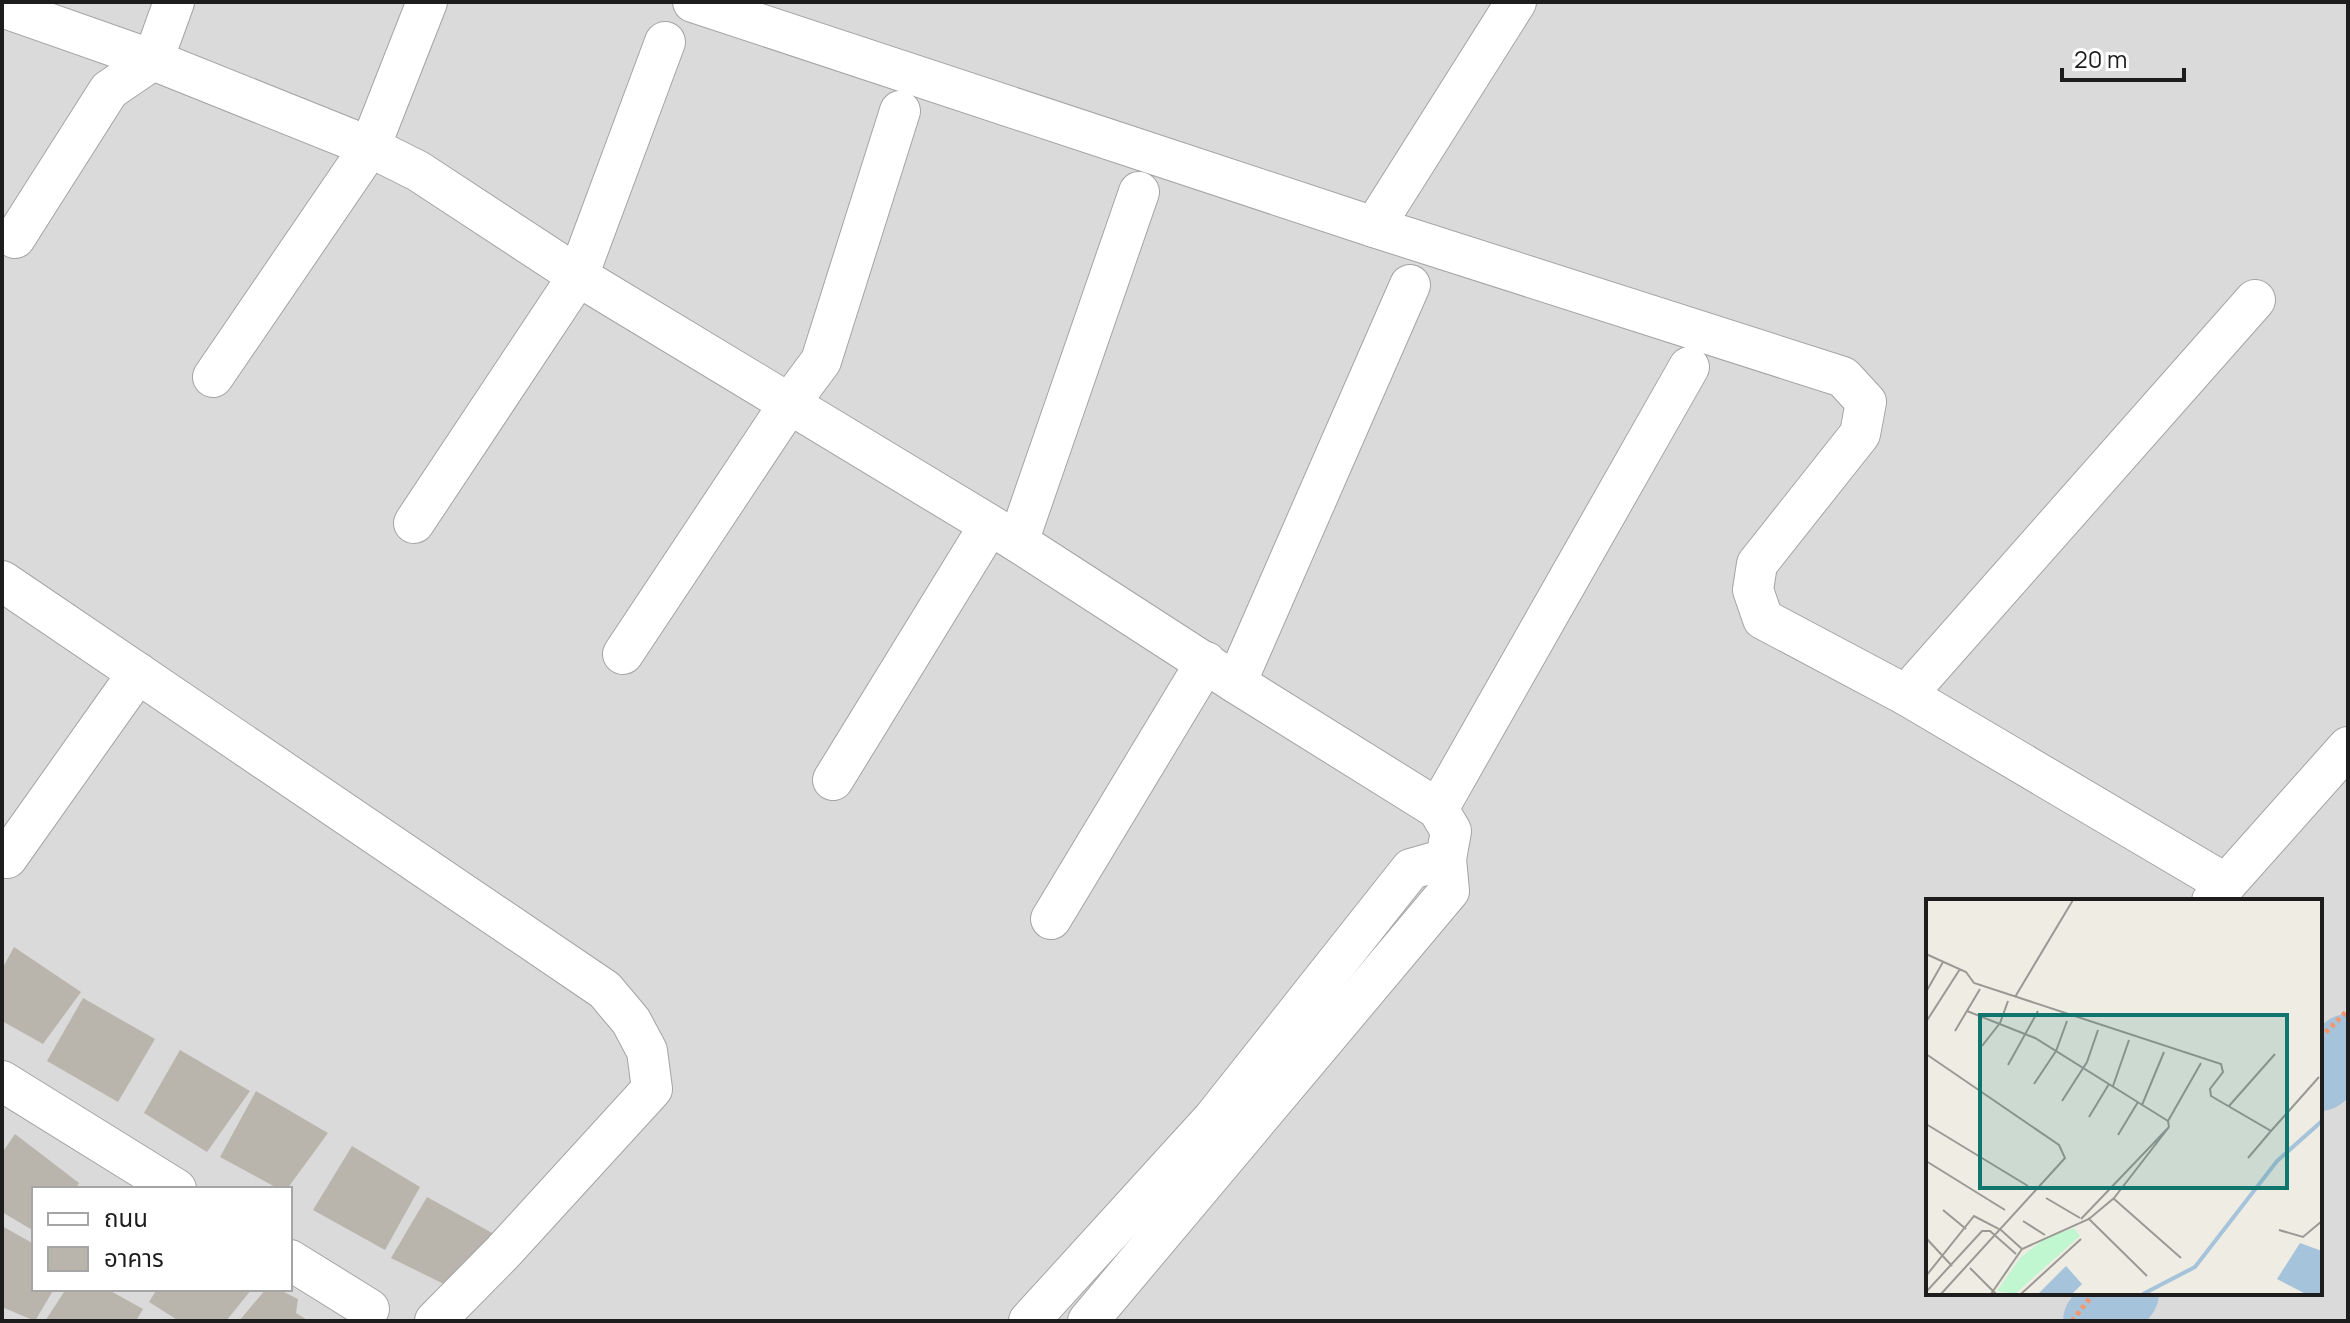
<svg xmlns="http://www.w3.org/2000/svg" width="2350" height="1323" font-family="Manrope,'Noto Sans Thai',sans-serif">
<rect width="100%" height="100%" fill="#eeece3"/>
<!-- residential -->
<path fill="#dbdada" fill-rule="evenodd" d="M2,2h2346v1319h-2346zM1928,901h392v392h-392zM34,1189h256v100h-256z"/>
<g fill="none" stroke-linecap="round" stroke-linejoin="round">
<!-- river -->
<g stroke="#a5c3da" stroke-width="72">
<path d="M2320,1075l28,-25"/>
<path d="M2099,1321l24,-28"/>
</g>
</g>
<!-- building -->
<g fill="#bab5ac">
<path d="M14,947l67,45 -38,52 -41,-23v-52z"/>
<path d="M83,998l72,41 -37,63 -71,-41z"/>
<path d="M180,1050l70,41 -43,61 -63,-39z"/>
<path d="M256,1091l72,42 -41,56h-8l-59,-32z"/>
<path d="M15,1134l64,49 -3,6h-42v42l-32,-19v-59z"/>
<path d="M352,1146l68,41 -35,63 -72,-40z"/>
<path d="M427,1197l67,37 -34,58 -69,-34z"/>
<path d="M2,1226l32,18v45h20l-19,32 -33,-14z"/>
<path d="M66,1289h41l36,20 -7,12h-91z"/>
<path d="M157,1289h95l-26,32h-47l-30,-19z"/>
<path d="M266,1289h12l20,10 -2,14 13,8h-70z"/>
</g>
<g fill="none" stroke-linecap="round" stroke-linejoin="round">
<!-- minor casing -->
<g stroke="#a4a4a4" stroke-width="42">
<g id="minor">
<path d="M693,2l681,225 469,150 23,25 -6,32 -103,130 -4,26 10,29 143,76 320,189 -14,17"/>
<path d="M2,7l151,53 217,87 48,24 160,105 440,266 218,141 202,126 13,22 -5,28 3,32 -361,430"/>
<path d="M1374,227l142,-225"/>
<path d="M15,238l94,-148 44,-30 21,-58"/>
<path d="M213,377l157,-230 57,-145"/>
<path d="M414,523l164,-247 87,-234"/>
<path d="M1018,542l121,-350"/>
<path d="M2,581l603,409 26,31 16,30 5,38 -149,163 -68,69"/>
<path d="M623,654l166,-250 32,-43 79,-250"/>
<path d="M1236,683l174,-398"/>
<path d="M1906,695l349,-395"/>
<path d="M833,780l156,-254"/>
<path d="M1438,809l251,-442"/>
<path d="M7,858l131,-185"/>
<path d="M2226,884l122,-137"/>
<path d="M1051,919l155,-257"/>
<path d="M2,1081l174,108"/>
<path d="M290,1260l79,49"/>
<path d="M1029,1321l184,-202 198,-250 35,-10"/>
</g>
</g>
<!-- path -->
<g stroke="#f4976e" stroke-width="5" stroke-dasharray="4 4" stroke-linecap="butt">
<path d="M2320,1038l28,-28"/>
<path d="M2072,1321l22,-28"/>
</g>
<!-- minor -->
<use href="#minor" stroke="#fff" stroke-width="40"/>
</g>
<!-- overview -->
<g transform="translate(1926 899)">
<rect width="396" height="396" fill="#eeece3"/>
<path d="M148,329l6,8 -65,58 -18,-3 23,-33 25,-20z" fill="#c1f7d0"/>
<path d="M374,344l22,8v43h-16l-29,-15zM140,367l16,18 -10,10h-34z" fill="#a5c3da"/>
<path fill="none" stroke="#a5c3da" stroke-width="4" d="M217,395l52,-27 82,-106 45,-40"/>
<path fill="none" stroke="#9a9994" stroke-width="2" d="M0,55l40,18 8,11 247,81 2,8 -13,17 1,7 60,35 -23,27M0,93l17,-30M89,98l58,-97M41,112l68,27 133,83 1,6M0,123l34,-53M29,132l25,-42M56,147l18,-23 8,-22M0,155l133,91 6,13 -124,136M82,166l30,-54M108,185l22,-33 11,-30M187,187l16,-46M136,202l25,-39 11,-32M216,206l22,-53M303,207l46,-52M163,218l20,-33M242,222l33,-58M0,225l102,62M345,232l48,-54M192,236l20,-33M0,262l79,49M120,299l34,20M187,299l68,60M17,311l23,19M162,319l59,58M155,320l88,-92M97,322l22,14M353,331l24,7 19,-16M0,339l26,28M44,369l26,26M0,377l48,-60 27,14 21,19M0,393l56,-61h8l26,23M65,395l31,-45 67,-30 25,-21 55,-71M95,395l60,-55"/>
<path fill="#0f766e" fill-opacity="0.15" stroke="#0f766e" stroke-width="4" d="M54,116h307v173h-307z"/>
<rect width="396" height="396" fill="none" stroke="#1d1d1d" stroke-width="4"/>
</g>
<!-- border -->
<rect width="2350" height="1323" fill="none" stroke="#1d1d1d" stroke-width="8"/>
<!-- legend -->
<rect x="32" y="1187" width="260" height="104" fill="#ffffff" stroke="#a5a5a5" stroke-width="2"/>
<rect x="48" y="1213" width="40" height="12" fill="#ffffff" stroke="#a5a5a5" stroke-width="2"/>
<text x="104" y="1227" font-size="24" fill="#1d1d1d">ถนน</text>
<rect x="48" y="1247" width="40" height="24" fill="#bab5ac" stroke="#a5a5a5" stroke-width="2"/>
<text x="104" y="1267" font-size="24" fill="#1d1d1d">อาคาร</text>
<!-- scale -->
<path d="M2062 68v12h122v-12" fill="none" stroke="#1d1d1d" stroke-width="4"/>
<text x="2074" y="68" font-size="24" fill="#1d1d1d" stroke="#ffffff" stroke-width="6" paint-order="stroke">20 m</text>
</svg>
